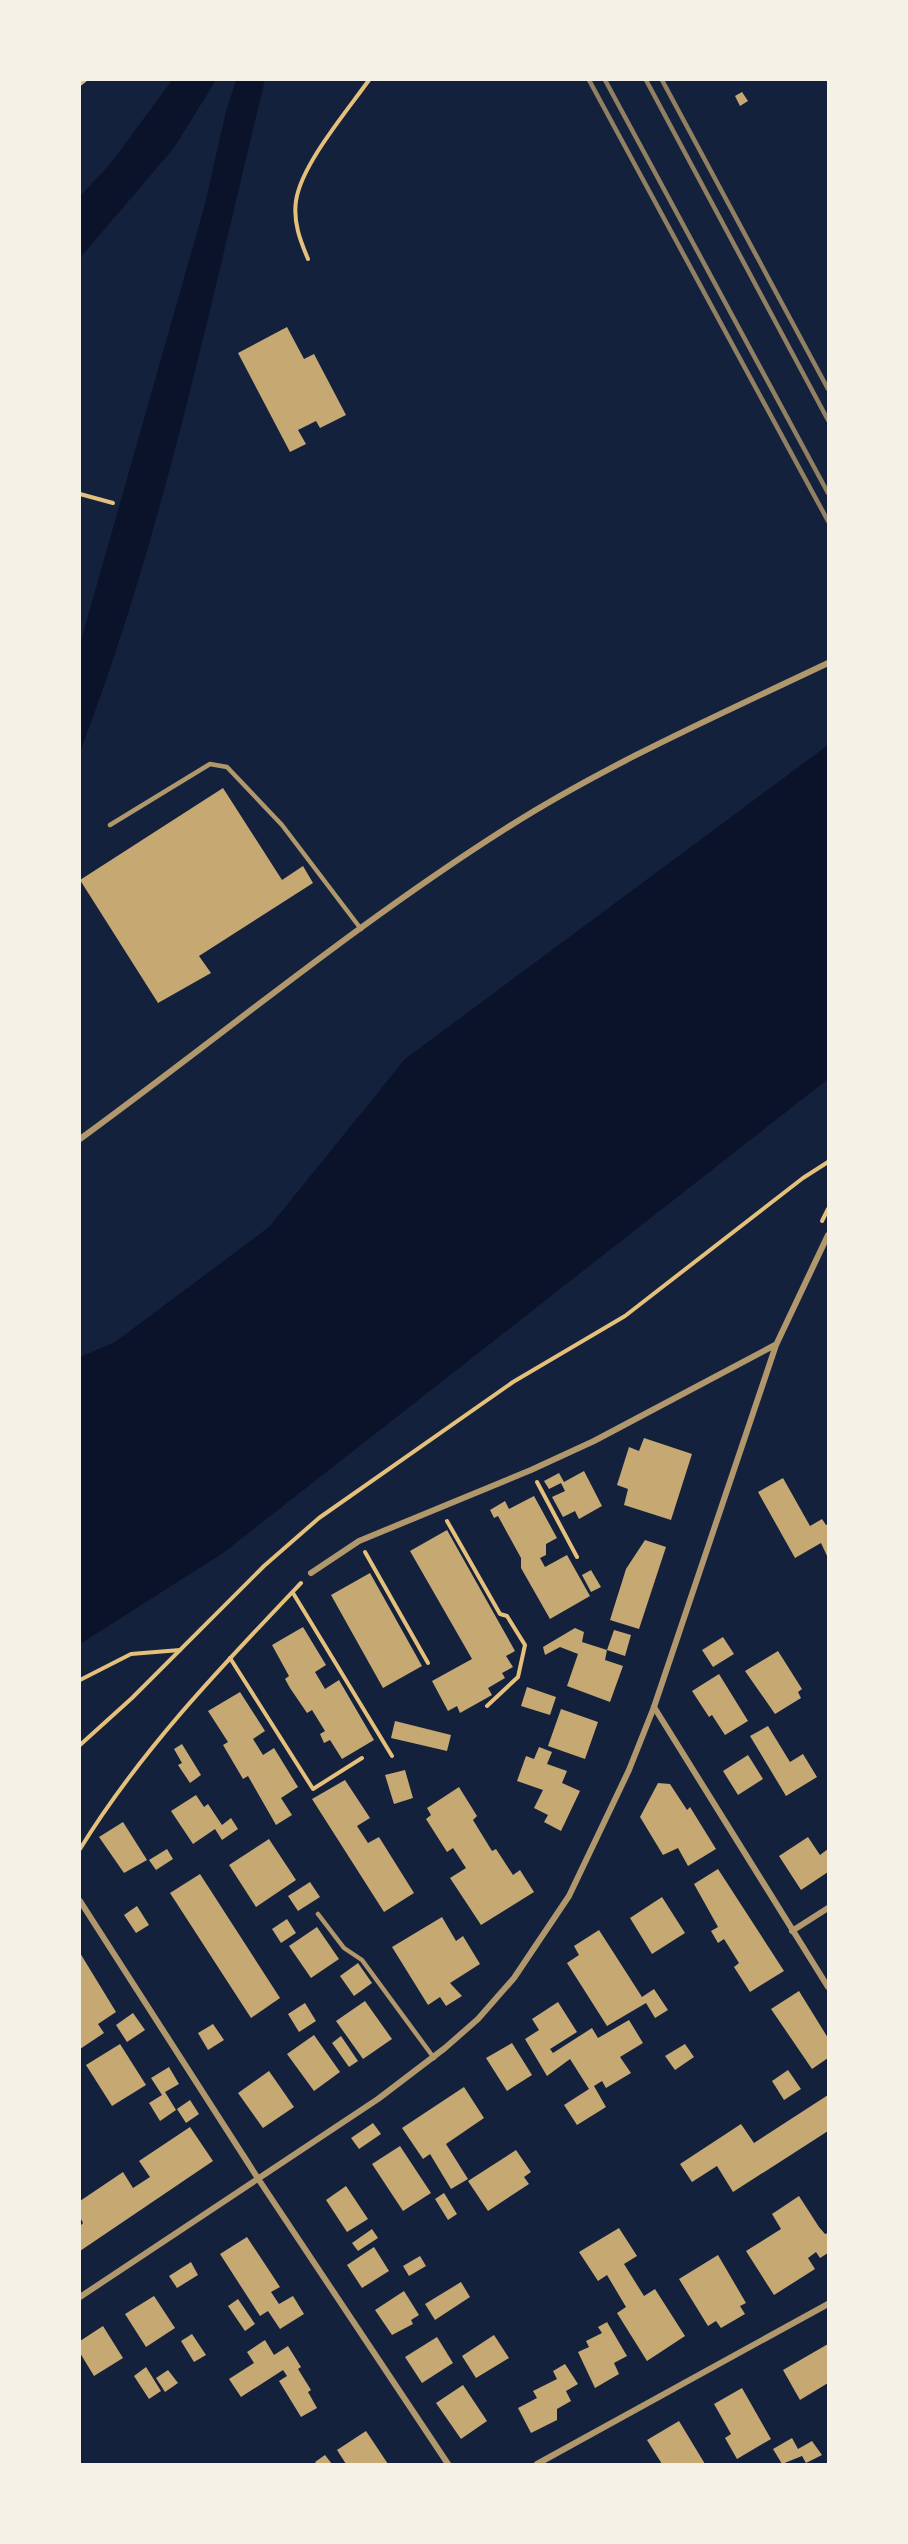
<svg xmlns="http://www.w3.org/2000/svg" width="908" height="2544" font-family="'Golos Text',sans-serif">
<rect width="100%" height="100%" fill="#14213d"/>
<!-- water -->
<g fill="#0b132b">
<path d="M172,80h44l-42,68 -94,110v-62l31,-33z"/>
<path d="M236,80h29c-55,225 -102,455 -185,672v-108l125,-440 21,-93z"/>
<path d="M828,745v334l-605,474 -143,91v-287l35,-15 154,-115 136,-168z"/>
</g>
<!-- building -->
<g fill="#c6a872">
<path d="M742,92l6,9 -8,5 -5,-10z"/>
<path d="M287,327l17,32 10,-5 32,61 -26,13 -4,-7 -18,9 8,14 -16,8 -52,-99z"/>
<path d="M223,788l59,92 21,-14 10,17 -114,73 12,17 -53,30 -78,-123z"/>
<path d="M644,1438l48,16 -21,66 -47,-15 4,-16 -11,-4 12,-38 10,4z"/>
<path d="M584,1471l18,35 -23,13 -4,-8 -12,6 -11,-20 13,-6 -4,-8 -12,6 -5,-8 15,-8 5,9z"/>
<path d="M783,1478l27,48 12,-7 4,6 2,-1v34l-7,-15 -26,15 -37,-66z"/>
<path d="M534,1496l23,42 -11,6v11l-6,3 5,9 22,-12 23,41 -40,23 -29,-51v-10l-23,-42 -4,2 -4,-8 15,-9 4,8z"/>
<path d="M447,1530l68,121 -9,5 7,11 -11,6 3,5 -17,10 4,7 -32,18 -3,-7 -9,5 -16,-30 40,-22 -62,-108z"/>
<path d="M645,1540l21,7 -27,82 -29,-9 16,-51z"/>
<path d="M591,1570l10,17 -10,5 -9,-17z"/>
<path d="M370,1573l52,93 -39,22 -52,-93z"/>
<path d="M303,1627l23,38 -11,7 10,17 14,-9 35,60 -32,19 -12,-19 -6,3 -4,-9 5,-3 -13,-21 -5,3 -17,-25 -5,-9 4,-3 -17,-31z"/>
<path d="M575,1628l9,4 -2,10 25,8 7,-20 17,5 -6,21 -18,-6 -2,10 18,6 -13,36 -43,-16 11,-32 -18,-7 -15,8 -2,-8z"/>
<path d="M723,1637l11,17 -21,13 -11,-17z"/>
<path d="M778,1651l24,38 -4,3 3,6 -26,16 -30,-43z"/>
<path d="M719,1674l29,47 -23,14 -13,-20 -3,2 -17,-26z"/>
<path d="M527,1687l29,10 -6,18 -29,-9z"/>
<path d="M240,1692l25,39 -12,8 10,16 11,-7 24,39 -17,11 11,17 -16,10 -28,-49 -5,3 -20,-34 5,-3 -20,-31z"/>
<path d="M561,1709l37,13 -13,37 -37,-13z"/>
<path d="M395,1721l56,14 -4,16 -56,-13z"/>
<path d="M768,1726l22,36 13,-8 14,23 -31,19 -36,-60z"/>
<path d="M182,1744l19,31 -11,8 -12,-18 4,-2 -8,-14z"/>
<path d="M539,1747l13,5 -5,12 20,7 -5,12 18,8 -19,40 -17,-9 4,-7 -14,-7 9,-18 -26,-9 9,-25 8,3z"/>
<path d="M748,1755l15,24 -25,16 -15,-24z"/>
<path d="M405,1770l8,28 -19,6 -9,-29z"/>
<path d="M345,1780l25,38 -13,8 11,17 11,-6 35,56 -30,19 -72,-113z"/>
<path d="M658,1783l12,1 17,26 3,-3 26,42 -28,17 -10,-18 -15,7 -23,-38z"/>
<path d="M459,1787l18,29 -4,4 19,31 4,-2 17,26 7,-5 14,22 -53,33 -31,-47 16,-10 -13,-20 -6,4 -21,-33 5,-4 -4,-7z"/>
<path d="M196,1795l8,12 4,-3 14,21 9,-7 7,11 -16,11 -7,-11 -22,15 -22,-33z"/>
<path d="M123,1822l24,38 -23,13 -25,-36z"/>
<path d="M808,1837l12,18 8,-6v23l-27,18 -22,-34z"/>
<path d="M269,1839l27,41 -40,27 -27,-42z"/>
<path d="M167,1849l6,10 -17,11 -7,-10z"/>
<path d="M718,1869l66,102 -34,21 -16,-25 5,-4 -15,-24 -6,4 -7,-12 7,-4 -24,-43z"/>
<path d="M200,1874l80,124 -29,20 -81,-125z"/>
<path d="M310,1882l10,15 -22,14 -10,-15z"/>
<path d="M662,1897l23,36 -33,21 -22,-36z"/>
<path d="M137,1906l12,19 -13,8 -12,-18z"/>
<path d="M442,1917l14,24 7,-5 17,28 -30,19 12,13 -16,10 -6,-9 -12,8 -36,-58z"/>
<path d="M287,1919l9,14 -15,10 -9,-14z"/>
<path d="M317,1927l22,32 -28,19 -22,-32z"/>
<path d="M599,1930l43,67 12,-8 14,21 -13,8 -9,-15 -39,23 -40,-63 12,-8 -5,-9z"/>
<path d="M80,1953l36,59 -18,12 6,9 -24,16z"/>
<path d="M358,1963l14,20 -18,13 -14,-20z"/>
<path d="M799,1991l29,47v20l-16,11 -41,-60z"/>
<path d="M365,2001l27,38 -29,20 -27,-38z"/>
<path d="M558,2002l19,30 -27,17 3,4 39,-25 6,10 31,-18 14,23 -23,14 11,16 -25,15 -4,-7 -8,5 12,21 -29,18 -13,-20 25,-16 -19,-30 -23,17 -22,-37 14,-9 -7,-11z"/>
<path d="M305,2003l11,18 -17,11 -11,-18z"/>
<path d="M133,2013l12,17 -18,12 -11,-17z"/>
<path d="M213,2024l11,16 -16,10 -10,-17z"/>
<path d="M314,2035l26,37 -26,19 -27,-37z"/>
<path d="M341,2036l17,25 -9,6 -17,-24z"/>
<path d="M512,2043l20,32 -25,16 -21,-33z"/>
<path d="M120,2044l26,41 -34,21 -26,-41z"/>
<path d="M685,2044l9,13 -19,13 -10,-14z"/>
<path d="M169,2067l10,17 -14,8 11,18 -16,11 -11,-18 13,-8 -11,-17z"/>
<path d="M788,2070l13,19 -17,11 -12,-19z"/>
<path d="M269,2071l25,36 -31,21 -25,-35z"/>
<path d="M464,2087l20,31 -38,26 22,35 -17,10 -21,-35 -7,5 -21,-31z"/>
<path d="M828,2095v36l-95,61 -16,-26 -25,16 -12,-18 61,-40 13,19z"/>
<path d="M190,2100l9,14 -13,9 -9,-14z"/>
<path d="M373,2123l8,11 -22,15 -8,-11z"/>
<path d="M190,2127l23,34 -133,90v-25l3,-3 -3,-6v-16l43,-29 10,16 17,-11 -11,-16z"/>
<path d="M400,2146l31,47 -28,18 -31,-47z"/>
<path d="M516,2150l15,22 -7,5 5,7 -41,27 -20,-30z"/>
<path d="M346,2186l22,33 -21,13 -21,-32z"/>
<path d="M444,2193l13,21 -9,6 -13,-21z"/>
<path d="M799,2196l20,31 6,7 3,-1v20l-8,5 -4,-6 -8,6 7,11 -41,26 -28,-44 35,-22 -9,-15z"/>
<path d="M619,2228l18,28 -13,8 20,32 11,-7 30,47 -38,25 -30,-48 9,-6 -19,-32 -9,6 -19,-29z"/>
<path d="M372,2229l6,9 -20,13 -6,-8z"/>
<path d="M247,2237l33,50 -9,5 8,12 14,-8 11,18 -24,15 -12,-18 -8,5 -40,-62z"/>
<path d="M374,2247l15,24 -27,17 -15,-23z"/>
<path d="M718,2255l28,48 -6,3 5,8 -24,14 -5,-7 -8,5 -29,-47z"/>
<path d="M420,2256l6,10 -17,10 -6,-10z"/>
<path d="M191,2262l7,13 -21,13 -8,-12z"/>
<path d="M461,2282l9,15 -35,23 -10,-16z"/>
<path d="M404,2291l15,24 -8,5 2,4 -21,11 -17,-25z"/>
<path d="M154,2296l21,32 -29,19 -21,-33z"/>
<path d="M238,2299l17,25 -10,7 -17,-25z"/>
<path d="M607,2322l20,34 -13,7 5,11 -24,14 -17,-36 11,-5 -3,-6 16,-8 -4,-6z"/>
<path d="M103,2326l20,32 -29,18 -14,-23v-12z"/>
<path d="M192,2334l14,21 -12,7 -13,-21z"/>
<path d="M494,2335l15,23 -33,20 -14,-22z"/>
<path d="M437,2337l16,26 -31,20 -17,-26z"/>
<path d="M265,2340l9,15 14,-9 13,21 -3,2 13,21 -3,2 9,16 -16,9 -22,-36 8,-5 -4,-6 -42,27 -12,-18 25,-16 -7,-11z"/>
<path d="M828,2344v39l-28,17 -17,-30z"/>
<path d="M565,2364l13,20 -12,7 5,10 -14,8v11l-26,13 -13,-25 19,-10 -4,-7 24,-12 -4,-8z"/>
<path d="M146,2367l15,24 -12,8 -15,-23z"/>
<path d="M168,2370l10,13 -13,9 -9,-14z"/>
<path d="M463,2385l24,36 -26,18 -25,-36z"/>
<path d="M742,2388l29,51 -34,20 -12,-21 6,-4 -17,-30z"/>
<path d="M679,2421l26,43h-43l-15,-24z"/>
<path d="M366,2431l22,33h-42l-9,-14z"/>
<path d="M792,2438l6,11 14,-8 10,14 -16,8 -4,-7 -20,8 -9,-15z"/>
<path d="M325,2455l7,9h-15l-2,-2z"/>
</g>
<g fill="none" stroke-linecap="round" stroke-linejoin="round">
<!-- path -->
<g stroke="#e5c07b" stroke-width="4">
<path d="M80,84l5,-4"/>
<path d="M308,259c-8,-19 -15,-37 -12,-58 5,-36 51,-90 73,-121"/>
<path d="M80,494l33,9"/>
<path d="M822,1221l6,-12"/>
<path d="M537,1482l40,75"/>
<path d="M447,1521l53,93 7,2 18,29 -7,32 -31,29"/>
<path d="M365,1552l63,111"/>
<path d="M293,1593l99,163"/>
<path d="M230,1658l83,131 49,-31"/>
<path d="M80,1680l51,-26 49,-4"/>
<path d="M80,1745l52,-47 132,-132 55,-48 194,-136 112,-66 178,-138 25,-16"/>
<path d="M80,1849c61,-99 141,-182 221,-266"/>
</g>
<!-- service -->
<g stroke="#b1986c" stroke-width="4.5">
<path d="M110,825l100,-61 17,3 55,58 79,104"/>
<path d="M318,1914l26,34 18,12 72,98"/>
</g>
<!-- minor -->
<g stroke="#b1986c" stroke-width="6">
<path d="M80,1139c141,-103 277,-216 425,-310 102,-65 214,-114 323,-166"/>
<path d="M311,1573l48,-32 172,-71 63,-29 181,-96"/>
<path d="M654,1707l174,280"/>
<path d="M80,1901l179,279 189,284"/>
<path d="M792,1931l36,-23"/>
<path d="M80,2297l298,-198 67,-51 33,-29 36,-41 55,-82 60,-126 25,-63 122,-362 52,-110"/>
<path d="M537,2464l291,-160"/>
</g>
<!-- rail -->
<g stroke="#918062" stroke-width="4.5">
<path d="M589,80l239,441"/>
<path d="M605,80l223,413"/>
<path d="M646,80l182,340"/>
<path d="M662,80l166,309"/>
</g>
</g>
<!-- border -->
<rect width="908" height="2544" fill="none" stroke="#f6f1e7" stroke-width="162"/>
</svg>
